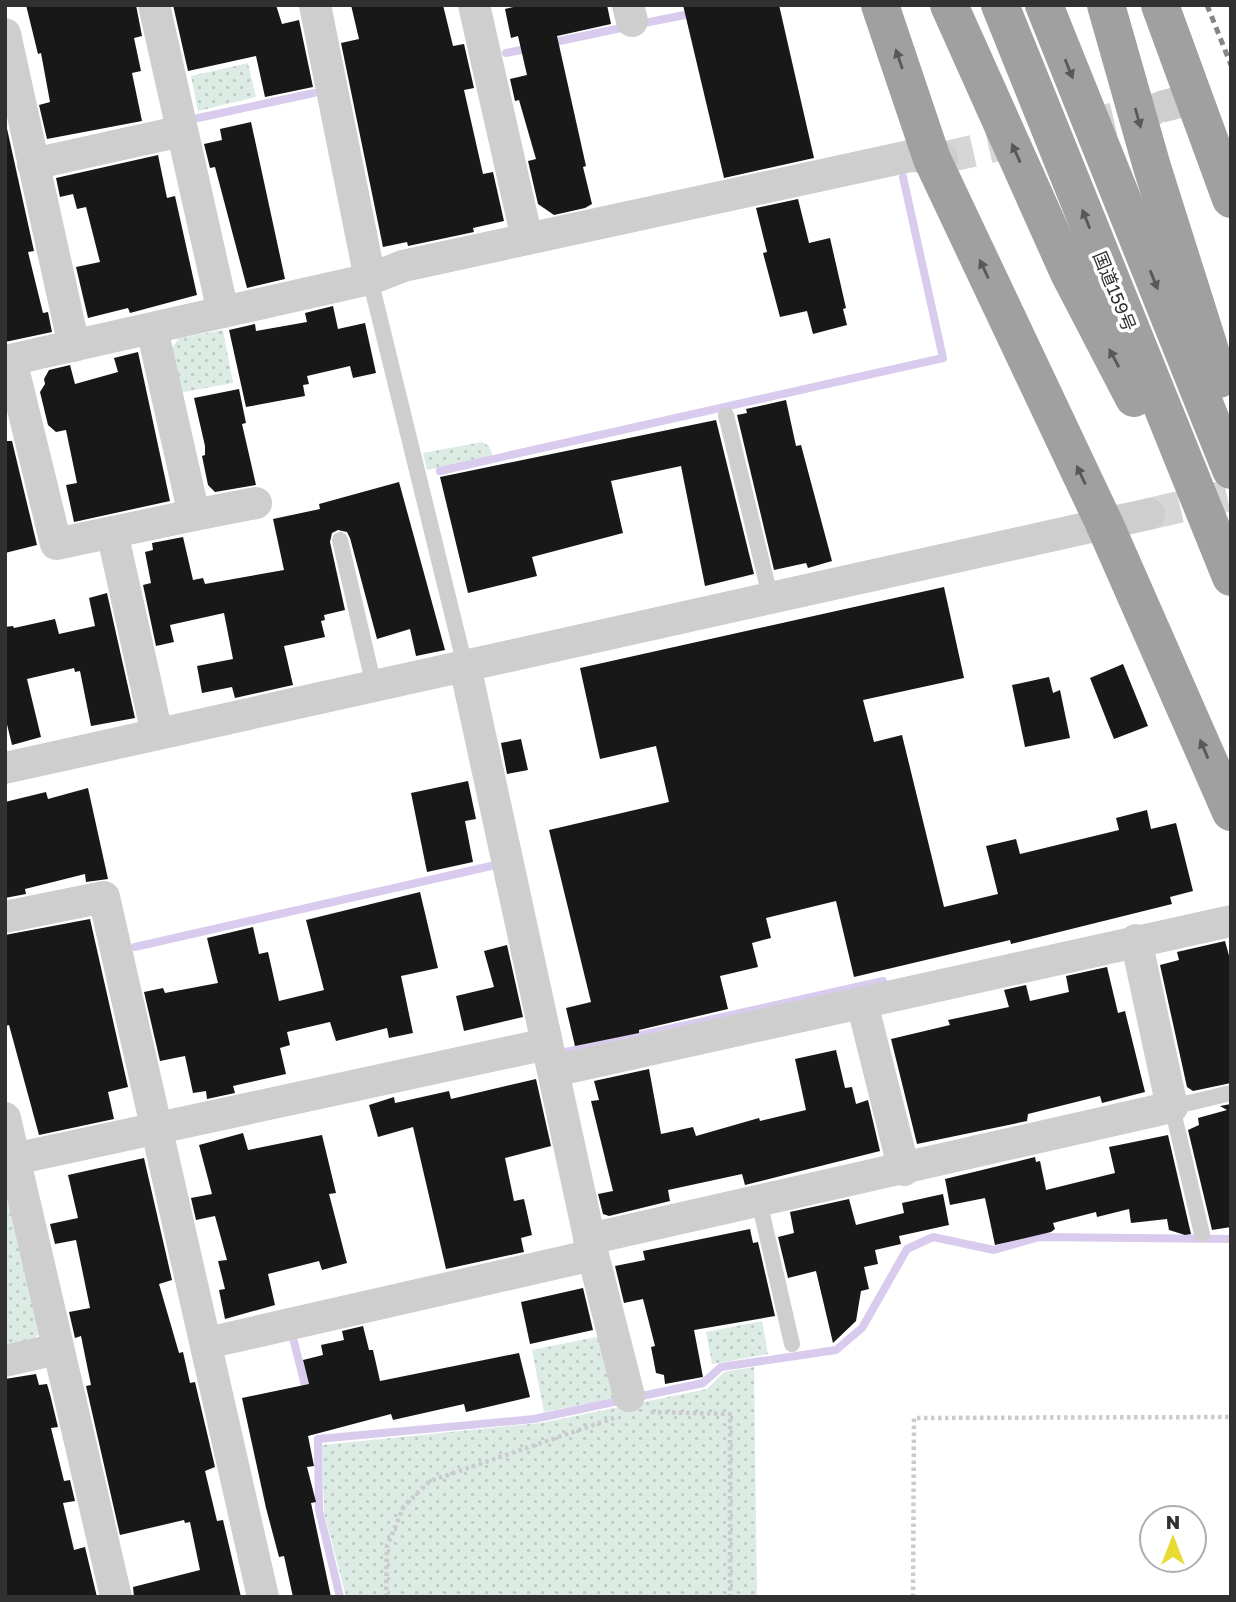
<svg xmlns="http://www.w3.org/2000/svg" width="1236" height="1602" font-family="'Golos Text','Noto Sans JP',sans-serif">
<defs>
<pattern id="grass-dots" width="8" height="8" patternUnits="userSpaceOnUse" patternTransform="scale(1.75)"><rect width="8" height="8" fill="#dcebe3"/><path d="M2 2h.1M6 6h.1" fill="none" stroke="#bdcac3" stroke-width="1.8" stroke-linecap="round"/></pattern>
</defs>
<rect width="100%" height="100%" fill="#fff"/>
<!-- grass -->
<g fill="url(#grass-dots)">
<path d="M248,63l8,34 -58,14 -7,-35z"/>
<path d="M223,330l10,53 -54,10 -8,-44 8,-11z"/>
<path d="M482,442l7,4 4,10 -66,14 -4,-17z"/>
<path d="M5,1181l34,153 -10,10 -24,5z"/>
<path d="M762,1321l6,33 -56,10 -6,-32z"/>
<path d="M601,1336l13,62 -70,14 -12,-62z"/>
<path d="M754,1367l3,230h-411l-22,-85 -2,-67 219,-22 166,-34 17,-17z"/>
</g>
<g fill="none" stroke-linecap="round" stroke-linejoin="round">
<!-- stream -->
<g stroke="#d8cbed" stroke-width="8">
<path d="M639,24l56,-11"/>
<path d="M550,43l76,-16"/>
<path d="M506,53l25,-5"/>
<path d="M198,118l116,-25"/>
<path d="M440,471l503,-113 -40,-181"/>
<path d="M135,947l356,-81"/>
<path d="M561,1053l322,-72"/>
<path d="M293,1338l14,55"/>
<path d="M340,1597l-21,-87 -1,-71 216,-20 169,-36 18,-16 115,-17 26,-22 45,-79 26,-12 61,13 45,-13 192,2"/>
</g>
</g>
<!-- building -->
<g fill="#181818">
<path d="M26,5h110l6,31 -8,2 7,33 -9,2 10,48 -95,18 -8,-34 11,-3 -9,-49 -3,1z"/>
<path d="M173,5h103l6,19 17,-4 14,67 -48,10 -9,-41 -68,15z"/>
<path d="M351,5h92l10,41 11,-2 10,44 -10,2 19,84 10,-2 11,49 -31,7 1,4 -66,14 -1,-4 -24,5 -42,-204 18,-4z"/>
<path d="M522,5h85l4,19 -54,12 29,130 -3,1 9,37 -7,4 -31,7 -16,-11 -10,-43 8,-2 -17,-59 -4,1 -5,-22 17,-4 -9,-39 -7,2 -6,-29z"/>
<path d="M683,5h96l35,153 -90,20z"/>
<path d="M251,122l34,157 -38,9 -32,-121 -5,1 -6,-24 18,-4 -2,-11z"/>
<path d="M6,124l28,127 -6,1 15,61 5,-1 4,20 -47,10z"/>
<path d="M158,155l9,43 8,-2 22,99 -67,18 -2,-5 -40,10 -12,-51 24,-5 -14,-55 -9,2 -4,-15 -13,3 -4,-19z"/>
<path d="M798,199l11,44 21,-5 16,70 -3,1 4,16 -34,9 -6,-23 -27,6 -17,-64 4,-1 -11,-44z"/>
<path d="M333,306l5,23 27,-6 11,50 -23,5 -3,-12 -43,10 2,8 -6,1 2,11 -59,11 -17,-77 26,-6 1,7 51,-9 -2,-9z"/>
<path d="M138,352l32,149 -96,21 -8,-37 11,-2 -11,-53 -10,2 -8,-7 -8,-33 5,-8 -1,-5 5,-9 21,-5 5,19 43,-12 -4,-14z"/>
<path d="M239,389l7,34 -4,1 14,61 -41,7 -7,-7 -6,-29 3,-1v-9l-11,-48z"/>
<path d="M786,400l10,46 5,-1 31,116 -24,7 -2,-5 -32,7 -37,-155 10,-2 -1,-4z"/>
<path d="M716,420l38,154 -49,12 -24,-120 -70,15 12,52 -91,24 5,19 -69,17 -28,-116z"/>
<path d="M5,441h7l25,104 -32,8z"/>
<path d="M399,482l46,168 -29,6 -6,-27 -33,10 -27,-101 -3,-6 -9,-2 -6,3 -2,9 15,68 -21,5 1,5 -4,1 4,16 -41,9 9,39 -58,13 -3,-11 -30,6 -5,-27 36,-7 -9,-46 -54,12 4,17 -18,4 -13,-61 8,-2 -6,-31 8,-2 -1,-7 31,-6 10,43 10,-2 2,6 79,-14 -11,-51 47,-10 -1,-5z"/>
<path d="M944,587l20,91 -101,22 11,42 28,-7 42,172 54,-13 -12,-48 30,-7 4,15 99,-24 -3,-12 31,-8 4,19 25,-6 17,68 -23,6 2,7 -161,40 -1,-4 -156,37 -18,-76 -70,17 5,20 -19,5 6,24 -38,9 8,33 -89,21v3l-64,13 -9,-38 25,-6 -42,-172 120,-28 -13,-56 -56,13 -20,-91z"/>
<path d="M107,593l28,125 -44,8 -11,-55 -5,1 -1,-4 -47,11 14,58 -29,8 -7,-29v-89l8,-1 1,2 41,-9 4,15 36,-8 -6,-28z"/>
<path d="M1123,664l25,62 -34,13 -24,-61z"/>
<path d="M1049,677l4,16 7,-3 10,48 -45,9 -13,-62z"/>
<path d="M521,739l7,31 -21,4 -6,-31z"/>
<path d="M468,781l8,38 -11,2 8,41 -46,10 -16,-79z"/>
<path d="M88,788l20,91 -22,3 -1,-8 -60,15 1,5 -21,4v-96l41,-10 2,7z"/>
<path d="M420,892l18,76 -37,8 12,57 -24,5 -2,-10 -51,13 -6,-19 -43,10 3,13 -10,3 6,26 -53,12 2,7 -28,6 -1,-8 -13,2 -8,-37 -25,5 -16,-69 19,-4 2,5 53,-10 -11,-45 46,-11 6,27 9,-2 11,49 45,-11 -18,-70z"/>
<path d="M90,919l38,168 -20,5 6,27 -75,16 -30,-110 -4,1v-91z"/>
<path d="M1225,941l6,22v120l-38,8 -6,-4 -27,-122 19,-5 -2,-8z"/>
<path d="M507,945l16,72 -59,14 -8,-35 38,-9 -10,-36z"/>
<path d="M1107,967l11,46 7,-2 20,81 -43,11 -2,-7 -72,18 -1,7 -110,23 -26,-105 59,-14 -2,-5 61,-13 -5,-17 22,-5 4,16 39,-9 -3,-16z"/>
<path d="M836,1050l9,38 7,-1 4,17 12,-4 12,51 -135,34 -3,-11 -74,16 2,11 -61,15 -6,-2 -5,-20 15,-3 -22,-90 8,-1 -5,-19 55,-12 12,65 32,-7 3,9 63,-18 1,3 46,-11 -11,-51z"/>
<path d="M536,1079l15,67 -46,12 9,43 10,-2 8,36 -11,3 3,14 -78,17 -33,-142 -35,10 -9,-32 25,-8 1,6 54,-12 2,8z"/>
<path d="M1231,1104v123l-19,3 -24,-100 11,-5 -1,-7 29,-8 -7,-4z"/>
<path d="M243,1133l5,17 74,-15 14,58 -7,1 18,69 -25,7 -3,-9 -51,13 7,31 -50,14 -6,-29 6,-1 -7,-28 9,-1 -12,-44 -19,4 -5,-22 21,-4 -13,-49z"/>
<path d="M1168,1135l23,99 -6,1 -16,-5 -2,-11 -36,4 -2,-14 -32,8 -1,-5 -43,11 2,6 -4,3 -56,13 -10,-47 -35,7 -5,-26 90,-22 1,5 4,-1 6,29 69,-17 -6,-26z"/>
<path d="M144,1158l28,122 -13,4 20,69 4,-1 7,31 5,-1 20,85 -10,4 12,50 6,-1 18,77h-107l-1,-10 67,-17 -10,-48 -5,1 -1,-3 -64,15 -34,-149 5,-1 -10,-49 -6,2 -6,-26 21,-4 -14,-68 -21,4 -5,-20 28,-6 -10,-43z"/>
<path d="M943,1194l6,31 -50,11 2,8 -26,6 3,14 -14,3 5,22 -8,2 -5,30 -23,22 -17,-72 -28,7 -10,-41 16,-4 -4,-21 59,-13 7,26 48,-12 -2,-10z"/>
<path d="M750,1229l3,14 5,-1 17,74 -81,14 9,47 -38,7 -1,-9 -8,-2 -5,-26 4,-1 -12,-47 -19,4 -9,-37 30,-6 -2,-9z"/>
<path d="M583,1288l10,42 -63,14 -9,-42z"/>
<path d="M363,1326l6,24h4l7,31 139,-28 11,44 -64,15 -2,-8 -71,16 -2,-6 -83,22 6,30 -7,1 9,35 -5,1 20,94h-38l-9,-41 -5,1 -13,-49 -24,-110 67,-14 -6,-24 20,-5 -2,-10 23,-5 -2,-9z"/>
<path d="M36,1374l3,11 8,-1 3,10 8,33 -7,1 13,53 6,-1 5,21 -12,2 11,47 11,-3 12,50h-92v-218z"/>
</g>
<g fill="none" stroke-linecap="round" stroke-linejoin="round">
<!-- minor-tunnel -->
<g stroke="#d6d6d6" stroke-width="32" stroke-dasharray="32 16" stroke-linecap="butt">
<path d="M942,158l217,-50"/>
<path d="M1149,514l82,-19"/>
</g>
<!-- path -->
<g stroke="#cbcbcb" stroke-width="4.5" stroke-dasharray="3.5 3.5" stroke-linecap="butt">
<path d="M651,1412l79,2v183"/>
<path d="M386,1597l1,-51 17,-40 26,-25 184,-63"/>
<path d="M913,1597l1,-179 317,-1"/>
</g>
<!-- service -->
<g stroke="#cecece" stroke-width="16">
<path d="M370,279l95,387"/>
<path d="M726,415l44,181"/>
<path d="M340,540l34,146"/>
<path d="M759,1201l33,143"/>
<path d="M1202,1234l-30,-127 59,-14"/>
</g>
<!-- minor -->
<g stroke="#cecece" stroke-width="32">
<path d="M154,5l69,307"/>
<path d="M315,5l55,274"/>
<path d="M474,5l53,234"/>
<path d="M628,5l4,16"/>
<path d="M5,34l69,312"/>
<path d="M1164,106l28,-7"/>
<path d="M33,164l149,-33"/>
<path d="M11,360l45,184 138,-29 -42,-186"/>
<path d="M5,361l365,-82 33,-13 507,-110 32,2"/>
<path d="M194,515l62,-12"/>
<path d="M112,532l45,202"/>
<path d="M465,666l128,589 36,141"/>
<path d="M5,768l1144,-254"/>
<path d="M5,917l99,-20 159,700"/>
<path d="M862,1003l42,167"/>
<path d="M554,1071l677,-150"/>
<path d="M5,1118l111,479"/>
<path d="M5,1161l542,-117"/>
<path d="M589,1239l583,-132 -36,-167"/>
<path d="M207,1343l386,-88"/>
<path d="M5,1361l52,-12"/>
</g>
<!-- trunk -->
<g stroke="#a0a0a0" stroke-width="38">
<path d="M880,5l52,154 172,364 127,289"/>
<path d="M949,5l120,268 65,125"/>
<path d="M1000,5l231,572"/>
<path d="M1044,5l187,465"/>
<path d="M1106,5l46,162 67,212"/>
<path d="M1160,5l71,194"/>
</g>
<!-- rail -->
<path stroke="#868686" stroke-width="5" stroke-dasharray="7 5" stroke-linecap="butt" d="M1207,5l24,60"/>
</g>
<!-- one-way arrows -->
<defs><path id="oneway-solid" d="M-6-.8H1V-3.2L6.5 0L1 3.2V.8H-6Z" transform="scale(1.75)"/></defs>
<g fill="#585858">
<use href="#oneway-solid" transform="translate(899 59) rotate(-109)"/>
<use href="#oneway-solid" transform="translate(1069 69) rotate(68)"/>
<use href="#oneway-solid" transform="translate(1138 118) rotate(74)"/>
<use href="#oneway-solid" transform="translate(1016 153) rotate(-114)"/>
<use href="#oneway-solid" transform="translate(1086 219) rotate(-112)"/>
<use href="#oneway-solid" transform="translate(984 269) rotate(-115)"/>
<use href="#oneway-solid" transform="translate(1154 280) rotate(68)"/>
<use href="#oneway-solid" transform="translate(1114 358) rotate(-118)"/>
<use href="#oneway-solid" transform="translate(1081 475) rotate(-115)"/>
<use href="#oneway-solid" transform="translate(1204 749) rotate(-113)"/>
</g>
<g text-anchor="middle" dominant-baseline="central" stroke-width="7" stroke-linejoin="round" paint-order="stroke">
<!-- street labels -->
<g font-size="18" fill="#313131" stroke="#fff">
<text transform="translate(1115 291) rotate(68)">国道159号</text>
</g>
</g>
<!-- border -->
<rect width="1236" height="1602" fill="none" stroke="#313131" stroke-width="14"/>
<!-- north arrow -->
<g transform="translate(1173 1539)"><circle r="33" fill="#ffffff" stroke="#adadad" stroke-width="2"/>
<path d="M0-5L12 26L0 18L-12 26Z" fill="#e8da33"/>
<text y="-10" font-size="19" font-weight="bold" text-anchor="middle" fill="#313131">N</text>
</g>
</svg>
